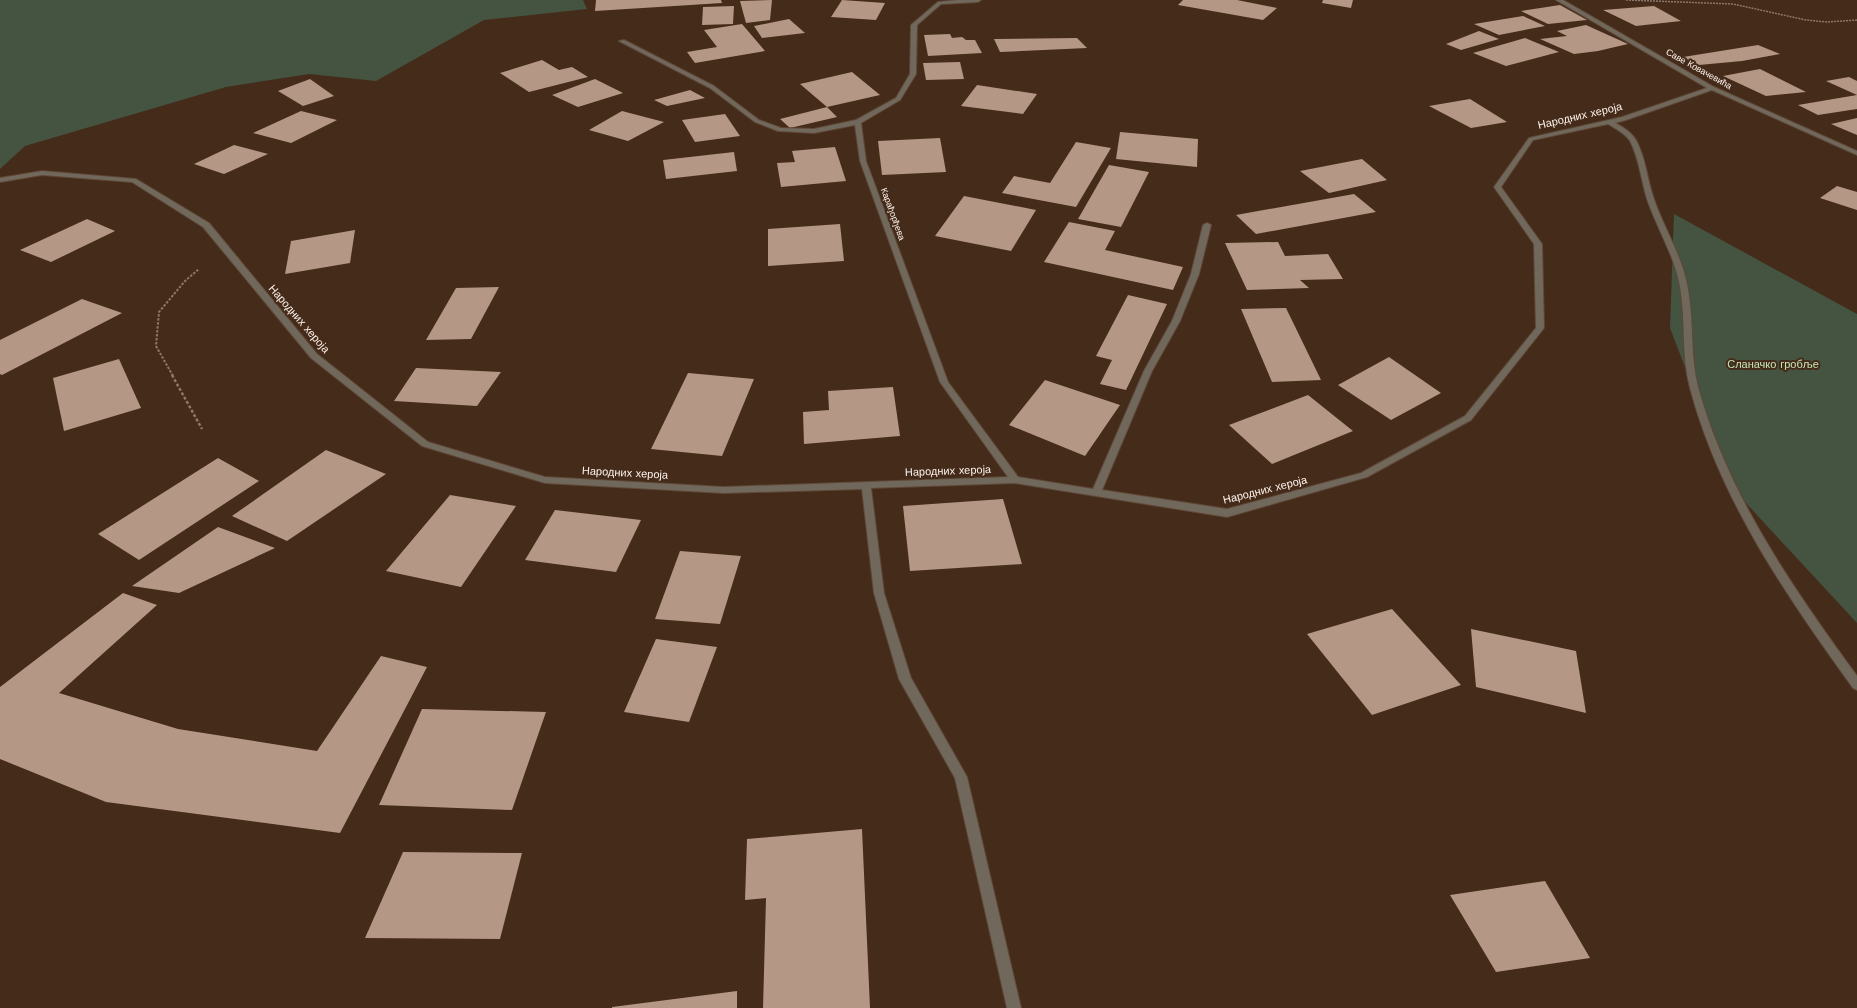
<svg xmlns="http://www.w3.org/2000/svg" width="1857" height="1008" font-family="'Work Sans',sans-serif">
<rect width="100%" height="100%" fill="#452b1a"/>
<!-- green -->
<g fill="#455341">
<path d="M0,0h583l4,9 -103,11 -108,61 -67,-7 -83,13 -201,59 -25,23z"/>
<path d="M1674,214l183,100v309l-126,-136 -61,-159z"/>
</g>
<!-- building -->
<g fill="#b59785">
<path d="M596,0h125l1,3 -127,8z"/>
<path d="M772,0l-2,20 -24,3 -6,-22z"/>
<path d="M842,0l43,3 -9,17 -45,-3z"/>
<path d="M1183,0h54l40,8 -14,12 -85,-15z"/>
<path d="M1323,0h30l-2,8 -29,-5z"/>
<path d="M1560,5l27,15 -39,4 -27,-13z"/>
<path d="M734,6l-1,18 -31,1 1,-18z"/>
<path d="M1654,6l27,15 -45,5 -33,-16z"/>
<path d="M1523,16l22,10 -46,9 -25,-11z"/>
<path d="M789,19l16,14 -43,5 -8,-12z"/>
<path d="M742,24l23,27 -70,12 -8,-11 30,-5 -13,-17z"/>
<path d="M1586,25l42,19 -30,7 -24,3 -34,-15 27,-3 -10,-5z"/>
<path d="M1479,31l20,8 -38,11 -15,-6z"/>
<path d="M950,34l2,4 10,-1 4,3h9l7,13 -54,3 -4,-21z"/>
<path d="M1077,38l10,10 -87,4 -6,-13z"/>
<path d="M1525,38l34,14 -53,14 -33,-13z"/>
<path d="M1758,45l22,9 -38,7 -43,4 -16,-8z"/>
<path d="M542,60l17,10 13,-3 16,10 -59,15 -29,-19z"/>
<path d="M960,62l4,17 -38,1 -3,-17z"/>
<path d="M1760,69l46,23 -40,4 -43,-20z"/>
<path d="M852,72l28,23 -53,12 -27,-23z"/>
<path d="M1849,77l8,4v14l-31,-14z"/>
<path d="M310,79l24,17 -31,10 -25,-15z"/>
<path d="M595,79l28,14 -45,14 -26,-12z"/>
<path d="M977,85l60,9 -14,20 -62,-8z"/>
<path d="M690,90l15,8 -38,8 -13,-6z"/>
<path d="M1857,95v14l-39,6 -20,-10z"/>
<path d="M1470,99l37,23 -36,6 -42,-22z"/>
<path d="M827,107l10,10 -47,11 -10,-9z"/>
<path d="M301,111l36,9 -46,23 -38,-10z"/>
<path d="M622,111l42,11 -36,19 -39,-11z"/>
<path d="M725,114l15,22 -45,6 -13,-22z"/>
<path d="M1857,118v17l-26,-11z"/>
<path d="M1120,132l78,7 -1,28 -81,-8z"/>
<path d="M940,138l6,34 -64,3 -4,-34z"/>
<path d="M1076,142l35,6 -35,59 -74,-14 12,-17 36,7z"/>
<path d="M234,145l34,9 -44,20 -30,-10z"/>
<path d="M835,147l11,34 -65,6 -4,-24 18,-1 -3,-11z"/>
<path d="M734,152l3,19 -71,8 -3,-19z"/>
<path d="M1362,159l25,21 -58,13 -29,-22z"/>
<path d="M1109,165l40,7 -28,55 -43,-8z"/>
<path d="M1837,186l20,6v18l-37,-12z"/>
<path d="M1354,194l22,18 -120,22 -20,-19z"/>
<path d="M964,196l72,14 -25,41 -76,-15z"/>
<path d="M87,219l28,12 -64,31 -31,-12z"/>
<path d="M1069,222l46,9 -10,19 78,17 -10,23 -129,-28z"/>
<path d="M840,224l4,37 -76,5v-37z"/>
<path d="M355,230l-5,33 -65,11 6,-33z"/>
<path d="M1278,242l7,14 43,-2 15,25 -43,1 9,8 -62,2 -22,-47z"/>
<path d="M499,287l-28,52 -45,1 30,-52z"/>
<path d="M1128,295l39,9 -41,86 -26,-6 12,-24 -16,-4z"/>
<path d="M82,299l40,14 -120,62 -2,-1v-34z"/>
<path d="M1286,308l35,72 -49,2 -31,-73z"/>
<path d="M1389,357l52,36 -50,27 -53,-35z"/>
<path d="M119,359l22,49 -77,23 -11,-53z"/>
<path d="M416,368l85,4 -24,34 -83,-5z"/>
<path d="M688,373l66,6 -32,77 -71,-7z"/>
<path d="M1045,380l75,25 -35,51 -76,-31z"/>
<path d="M893,387l7,49 -96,8 -1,-32 26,-2 -1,-19z"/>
<path d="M1308,395l45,36 -81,33 -43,-39z"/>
<path d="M326,450l60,24 -99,67 -55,-25z"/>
<path d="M218,458l41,23 -120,79 -41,-26z"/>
<path d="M450,495l66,11 -55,81 -75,-16z"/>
<path d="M1003,499l19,65 -112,7 -7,-65z"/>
<path d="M555,510l86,10 -25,52 -91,-12z"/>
<path d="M218,527l57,21 -96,45 -47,-7z"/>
<path d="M680,551l61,5 -21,68 -65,-5z"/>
<path d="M123,593l34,12 -98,88 119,36 139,22 64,-95 46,11 -87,166 -234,-31 -106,-43v-72z"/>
<path d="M1392,609l69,76 -89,30 -65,-81z"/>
<path d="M1471,629l105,22 10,62 -110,-26z"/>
<path d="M656,639l61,8 -28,75 -65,-10z"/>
<path d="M422,709l124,3 -34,98 -133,-5z"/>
<path d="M862,829l8,179h-107l3,-110 -21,2 2,-61z"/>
<path d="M403,852l119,1 -22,86 -135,-1z"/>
<path d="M1545,881l45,77 -94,14 -46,-77z"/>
<path d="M737,991v17h-125v-1z"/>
</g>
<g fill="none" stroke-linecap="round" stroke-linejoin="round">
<!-- minor casing -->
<g stroke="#5f4737" stroke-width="2">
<path id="minor" d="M958,0h23l-3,2 -37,2 -24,21 -1,49 -16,26 -39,23 5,38 82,221 70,95 75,12 51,-118 28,-50 19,-47 12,-49 4,-2 4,2 -12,49 -19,47 -28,50 -50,119 125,19 134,-36 104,-57 71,-88 -2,-84 -40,-57 35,-49 93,-21 85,-29 -151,-88h7l151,87 143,64v4l-2,-1 -143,-64 -86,30 -11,3c8,4 16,9 21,17 10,18 11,40 18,59 10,30 29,58 34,90 6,33 2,66 10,98 30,108 94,200 159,289v14l-4,-2c-67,-93 -133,-188 -163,-300 -9,-34 -4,-67 -10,-101 -5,-30 -22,-57 -32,-85 -7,-20 -8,-42 -18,-61 -5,-8 -14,-12 -22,-17l-75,16 -32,47 41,57 2,84 -73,92 -104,57 -140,40 -212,-34 -144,5 13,105 27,85 56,99 54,231h-14l-52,-230 -56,-99 -25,-86 -12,-104 -138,4 -179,-10 -123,-37 -111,-88 -108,-131 -71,-45 -90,-7 -42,7v-4l42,-7 94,8 73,44 108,131 111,88 117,35 179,10 284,-10 -68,-95 -80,-221 -5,-36 -41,8 -36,-2 -23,-9 -45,-34 -91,-47 5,-1 90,46 45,34 22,8 33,1 42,-9 40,-22 14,-24 1,-49 27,-23z"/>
</g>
<!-- path-far2 -->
<path stroke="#8c786b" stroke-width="1.5" stroke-dasharray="2 1" stroke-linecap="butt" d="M1626,0l107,4 73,16 21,2 30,-2"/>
<!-- path-far1 -->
<path stroke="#8c786b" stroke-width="2" stroke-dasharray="2.5 1.5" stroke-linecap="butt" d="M173,376l-17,-30 3,-34 26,-31 14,-12"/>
<!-- path -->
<path stroke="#8c786b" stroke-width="2.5" stroke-dasharray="3 2" stroke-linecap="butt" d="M172,375l30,54"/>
<!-- minor -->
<use href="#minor" fill="#71685c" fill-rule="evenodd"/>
</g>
<g text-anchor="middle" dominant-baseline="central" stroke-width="4" stroke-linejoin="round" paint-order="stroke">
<!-- far-street labels -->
<g font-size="9" fill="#fdf2ec" stroke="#452b1a">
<text transform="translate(1699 69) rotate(29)">Саве Ковачевића</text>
<text transform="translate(893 214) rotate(70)">Карађорђева</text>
</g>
<!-- street labels -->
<g font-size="11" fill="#fdf2ec" stroke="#452b1a">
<text transform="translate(1580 116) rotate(-13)">Народних хероја</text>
<text transform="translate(299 319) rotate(49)">Народних хероја</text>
<text transform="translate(948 471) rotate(-2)">Народних хероја</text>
<text transform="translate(625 473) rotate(3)">Народних хероја</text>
<text transform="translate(1265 490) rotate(-14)">Народних хероја</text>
</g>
<!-- park labels -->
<g font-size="11" fill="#c3e8b8" stroke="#452b1a">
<text x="1773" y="364">Сланачко гробље</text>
</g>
</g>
</svg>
